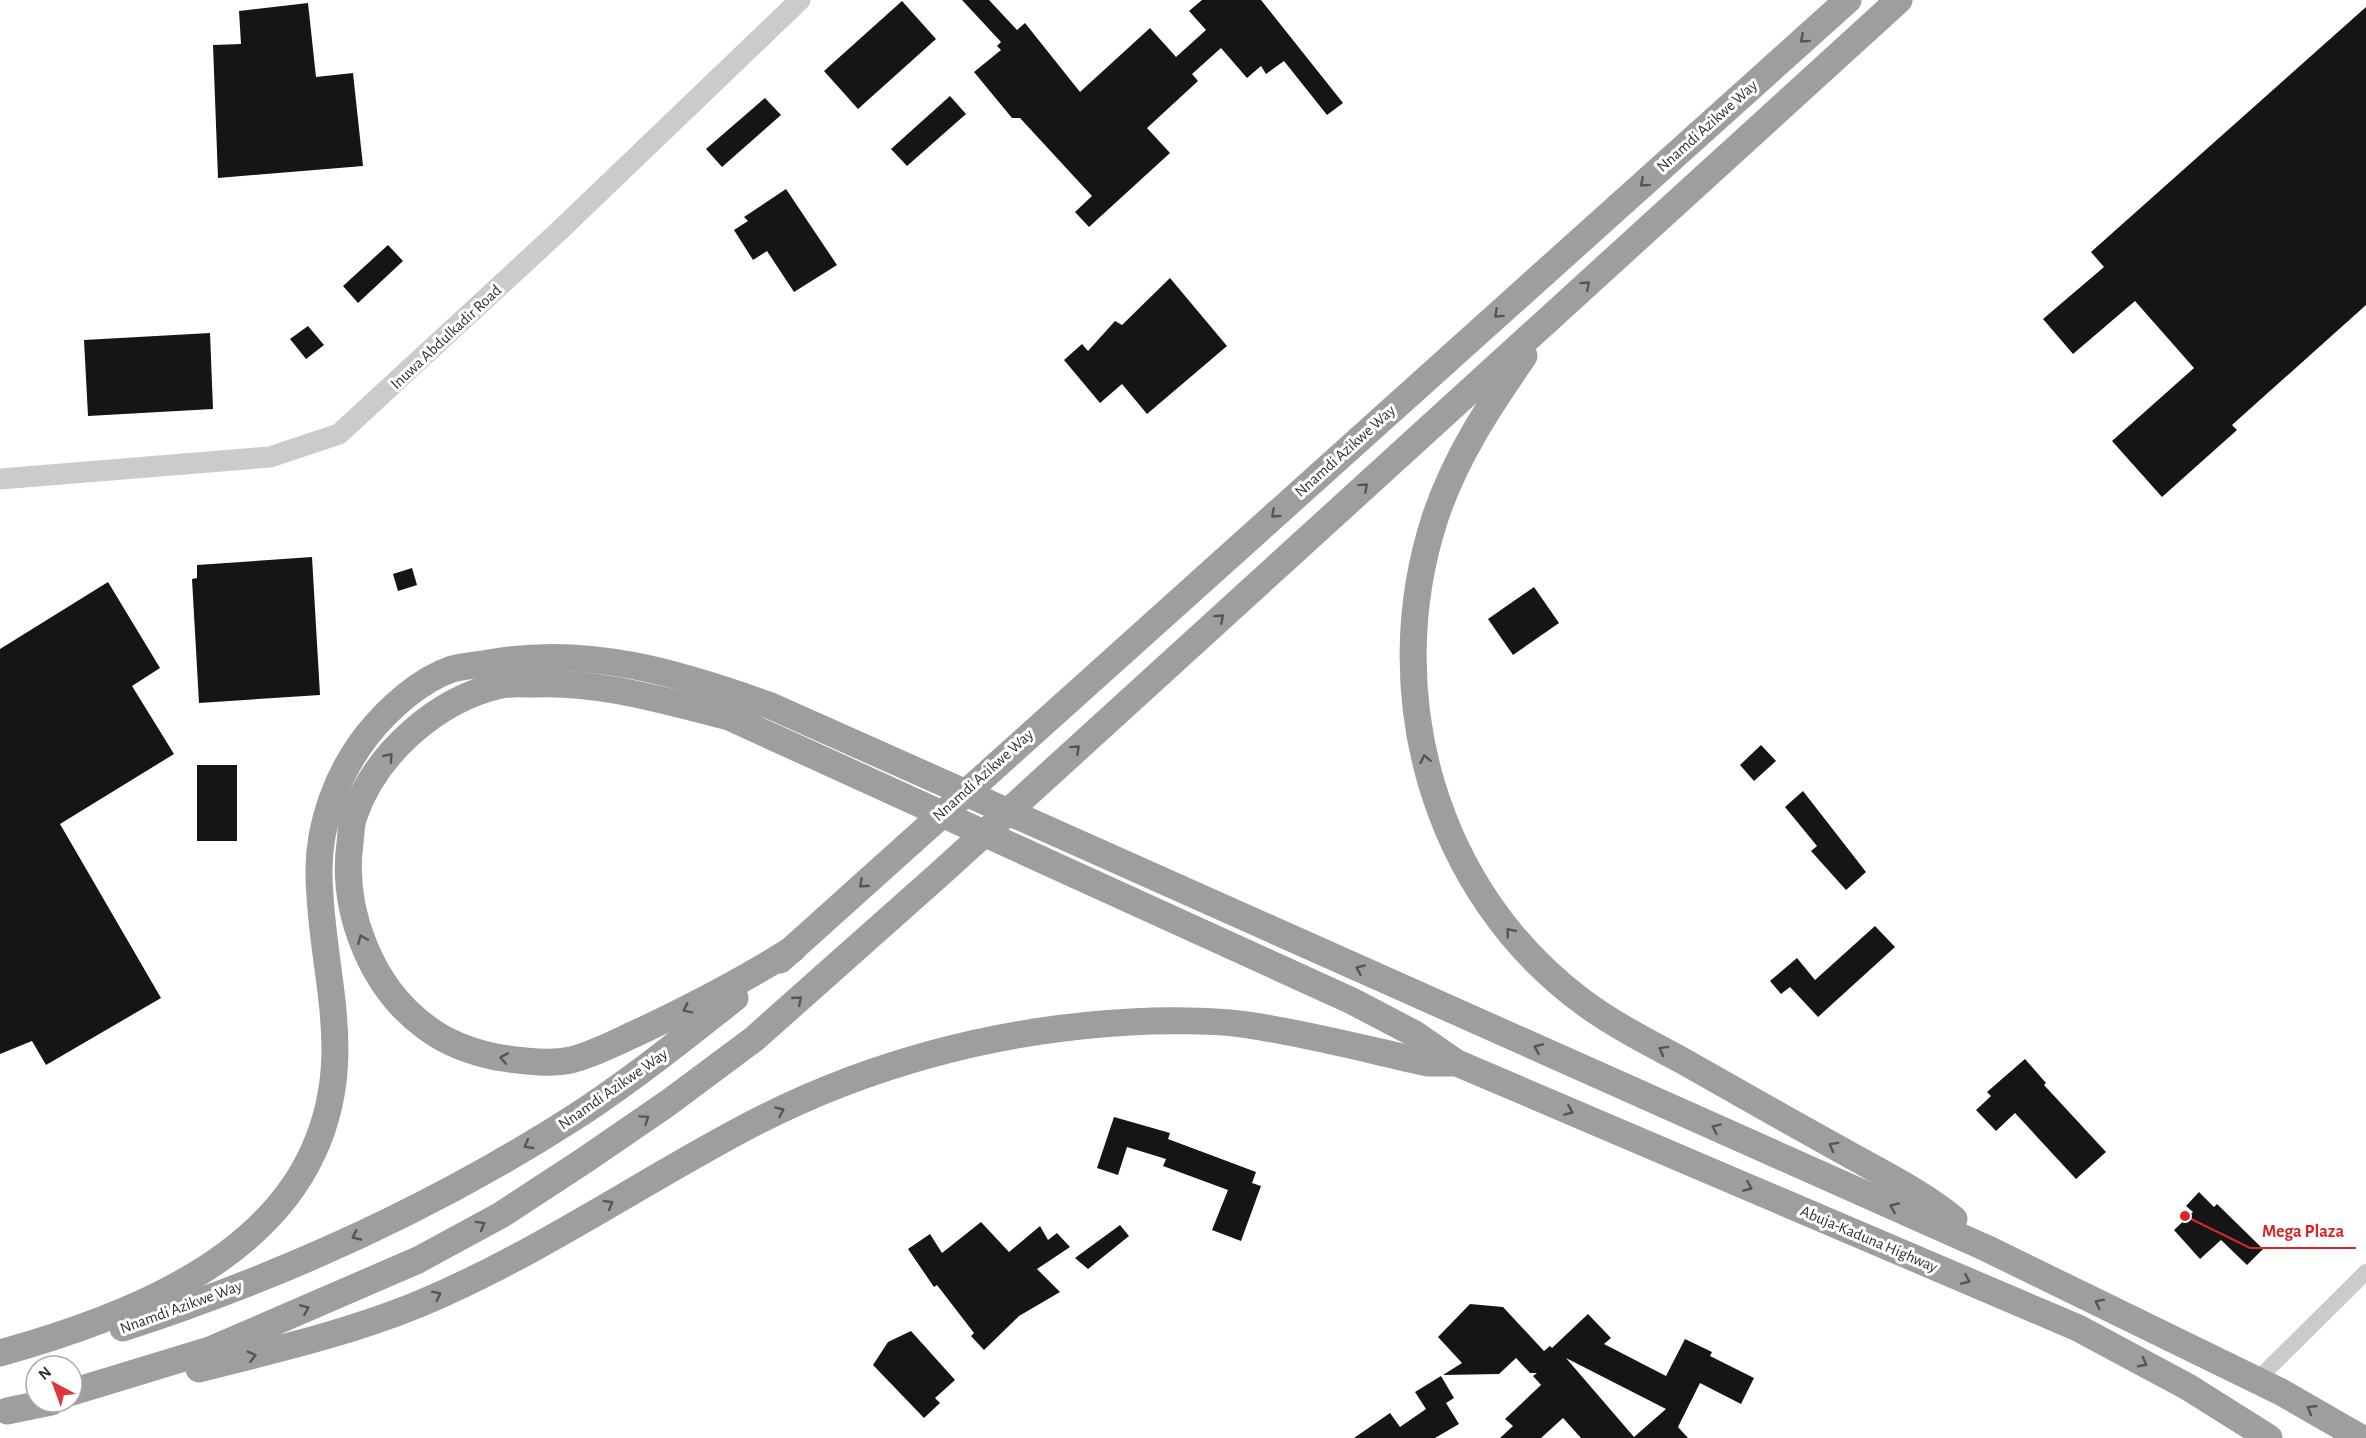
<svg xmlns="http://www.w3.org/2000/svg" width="2366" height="1438" font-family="'Alegreya Sans',sans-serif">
<rect width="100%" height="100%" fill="#fff"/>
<!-- building -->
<g fill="#151515" fill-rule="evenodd">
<path d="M962,0h27l28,30 8,-7 55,69 70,-64 26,29 30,-27 -17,-19 13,-11h59l82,103 -16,12 -43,-54 -18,13 -5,-8 -14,12 -26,-30 -29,26 6,7 -51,47 23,25 -81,74 -14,-15 17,-16 -72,-78h-8l-38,-46 27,-22 -4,-4 4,-4z"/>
<path d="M902,1l34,38 -78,70 -34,-38z"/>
<path d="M308,3l8,74 37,-4 10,93 -145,12 -5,-133 28,-1 -2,-33z"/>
<path d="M2366,7v298l-134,120 5,5 -75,67 -50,-56 82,-73 -59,-67 -62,53 -30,-35 61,-52 -13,-15z"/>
<path d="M950,96l16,18 -59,52 -16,-17z"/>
<path d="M765,98l16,17 -59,52 -16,-18z"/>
<path d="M786,189l51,76 -43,27 -27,-41 -14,9 -19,-30 14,-9 -4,-4z"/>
<path d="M388,245l15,16 -45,42 -15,-17z"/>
<path d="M1170,278l57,68 -80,68 -25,-30 -22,19 -36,-43 18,-16 6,7 27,-30 7,4z"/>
<path d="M308,326l16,19 -18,14 -16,-20z"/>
<path d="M210,333l3,76 -125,7 -4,-76z"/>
<path d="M312,557l8,138 -121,8 -7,-124 5,-1v-13z"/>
<path d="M412,568l5,17 -19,6 -5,-17z"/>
<path d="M108,582l52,86 -28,18 42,68 -114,70 101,174 -115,67 -14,-24 -32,13v-405z"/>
<path d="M1534,587l25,36 -46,32 -25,-36z"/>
<path d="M1761,745l15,16 -22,20 -14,-16z"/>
<rect x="197" y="765" width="40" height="76"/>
<path d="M1803,791l63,81 -20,18 -35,-39 6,-5 -32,-39z"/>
<path d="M1875,926l20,21 -77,70 -28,-30 -9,7 -11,-13 27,-23 18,22z"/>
<path d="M2025,1059l21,24 -2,2 62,67 -30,27 -61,-66 -19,18 -20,-21 15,-14 -4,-4z"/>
<path d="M1114,1117l56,16 -2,6 88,33 -4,11 9,3 -20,55 -29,-11 16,-40 -65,-24 3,-7 -39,-12 -9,28 -21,-7z"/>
<path d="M2199,1192l15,15 3,-3 46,45 -16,16 -26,-25 -21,19 -26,-29 19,-18 -7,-6z"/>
<path d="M981,1222l28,30 31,-26 8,14 9,-7 13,14 -33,22 23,23 -41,24 -35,34 -13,-14 3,-3 -37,-48 -3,2 -26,-38 22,-15 12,19z"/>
<path d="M1120,1225l9,11 -41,33 -13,-11z"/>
<path d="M1470,1304l33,3 41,44 6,-5 2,2 36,-34 23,24 -7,6 62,32 19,-37 27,13 -2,4 44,22 -13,26 -41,-21 -22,44 10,11h-107l-18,-20 -22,20h-41l13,-12 -8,-7 36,-34 -8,-9 4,-3h-7l-14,-15 -17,16 -56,1 19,-12 -24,-26zM1566,1358l100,51 -32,28z"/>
<path d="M911,1331l44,49 -20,18 5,5 -16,15 -51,-53 15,-23z"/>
<path d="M1441,1376l13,22 -8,5 13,21 -24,14h-81l36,-25 10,14 26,-18 -11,-17z"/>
</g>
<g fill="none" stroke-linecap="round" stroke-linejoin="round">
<!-- minor -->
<path stroke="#cbcbcb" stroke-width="16" d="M2257,1380l109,-108"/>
<!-- tertiary -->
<path stroke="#cbcbcb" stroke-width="21" d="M0,479l270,-22 69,-23 219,-202 242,-232"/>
<!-- trunk -->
<g stroke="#9e9e9e" stroke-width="27">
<path d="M1524,356c-36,52 -69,102 -89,162 -57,175 -1,374 148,484 31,23 67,41 100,59 56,32 111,63 167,94 34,19 74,39 104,64"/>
<path d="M793,949c-49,31 -99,57 -152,82 -22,10 -46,23 -70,29 -23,5 -52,1 -75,-3 -24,-5 -49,-14 -69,-29 -56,-40 -86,-118 -77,-185 1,-9 1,-19 4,-27 21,-62 83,-117 147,-131 10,-2 22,-1 32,-1 67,-3 132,17 196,33l623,284 63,33 42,29 621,265 110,59 81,51"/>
<path d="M780,960l1068,-960"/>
<path d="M123,1328c160,-52 314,-122 455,-213 55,-36 106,-77 157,-117"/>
<path d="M0,1353c115,-32 260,-85 313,-201 45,-97 7,-180 6,-278 -1,-50 19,-102 49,-140 21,-26 52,-54 84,-65 11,-3 25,-4 37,-6 98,-18 190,10 282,43l1215,542 295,144 80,46"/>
<path d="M199,1369c74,-19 150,-36 220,-65 115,-48 219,-120 329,-178 118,-62 250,-97 383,-104 31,-2 86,-2 117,3 61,9 121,25 180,38h28"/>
<path d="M72,1392l138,-42 208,-90 83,-45 84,-55 83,-57 86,-64 189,-168 956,-871"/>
<path d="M7,1411l44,-9"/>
</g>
</g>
<!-- one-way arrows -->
<defs><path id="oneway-chevron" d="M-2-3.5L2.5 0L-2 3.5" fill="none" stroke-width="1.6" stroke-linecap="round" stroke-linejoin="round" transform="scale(1.5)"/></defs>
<g stroke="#555">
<use href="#oneway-chevron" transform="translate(1804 39) rotate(138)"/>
<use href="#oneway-chevron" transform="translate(1644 183) rotate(138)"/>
<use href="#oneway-chevron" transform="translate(1586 285) rotate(-42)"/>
<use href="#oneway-chevron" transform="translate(1498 314) rotate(138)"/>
<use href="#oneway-chevron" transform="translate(1364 487) rotate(-42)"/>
<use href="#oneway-chevron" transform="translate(1275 514) rotate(138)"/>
<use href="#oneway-chevron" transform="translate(1220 618) rotate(-42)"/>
<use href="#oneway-chevron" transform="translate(1076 749) rotate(-42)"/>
<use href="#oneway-chevron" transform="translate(389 757) rotate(-49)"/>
<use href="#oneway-chevron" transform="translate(1425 759) rotate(-102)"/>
<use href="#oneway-chevron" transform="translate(863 884) rotate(137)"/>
<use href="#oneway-chevron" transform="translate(1510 932) rotate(-129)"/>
<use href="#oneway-chevron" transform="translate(362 939) rotate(-112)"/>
<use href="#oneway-chevron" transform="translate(1360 969) rotate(-156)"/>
<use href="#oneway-chevron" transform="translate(798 1000) rotate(-41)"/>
<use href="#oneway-chevron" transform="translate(687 1009) rotate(154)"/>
<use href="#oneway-chevron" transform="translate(1538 1048) rotate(-156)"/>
<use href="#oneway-chevron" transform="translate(1663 1050) rotate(-151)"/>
<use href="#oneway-chevron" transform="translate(504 1058) rotate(-169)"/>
<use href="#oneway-chevron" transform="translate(780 1111) rotate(-24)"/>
<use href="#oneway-chevron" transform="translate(1569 1111) rotate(23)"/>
<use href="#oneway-chevron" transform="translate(645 1119) rotate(-34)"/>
<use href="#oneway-chevron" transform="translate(1716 1128) rotate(-156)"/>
<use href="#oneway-chevron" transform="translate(528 1145) rotate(149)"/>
<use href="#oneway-chevron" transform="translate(1833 1146) rotate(-151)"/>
<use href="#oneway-chevron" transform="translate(1748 1187) rotate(23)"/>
<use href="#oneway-chevron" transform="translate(609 1204) rotate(-30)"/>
<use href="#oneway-chevron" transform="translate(1894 1207) rotate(-156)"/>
<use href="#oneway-chevron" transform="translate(481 1225) rotate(-29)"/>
<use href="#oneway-chevron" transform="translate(356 1236) rotate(155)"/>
<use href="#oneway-chevron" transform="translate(1966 1280) rotate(23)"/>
<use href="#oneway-chevron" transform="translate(437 1295) rotate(-26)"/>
<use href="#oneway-chevron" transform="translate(2099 1303) rotate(-154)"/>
<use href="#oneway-chevron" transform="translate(305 1309) rotate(-23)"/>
<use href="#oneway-chevron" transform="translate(252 1356) rotate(-14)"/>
<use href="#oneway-chevron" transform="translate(2143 1363) rotate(28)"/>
<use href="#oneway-chevron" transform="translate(2311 1409) rotate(-150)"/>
</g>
<g text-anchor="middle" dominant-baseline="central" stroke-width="6" stroke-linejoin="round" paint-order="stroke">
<!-- street labels -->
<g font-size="16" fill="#2e2e2e" stroke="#fff">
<text transform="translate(1707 126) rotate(-42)">Nnamdi Azikwe Way</text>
<text transform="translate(446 337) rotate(-43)">Inuwa Abdulkadir Road</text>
<text transform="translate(1345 451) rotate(-42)">Nnamdi Azikwe Way</text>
<text transform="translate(983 775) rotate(-42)">Nnamdi Azikwe Way</text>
<text transform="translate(613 1089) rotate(-35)">Nnamdi Azikwe Way</text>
<text transform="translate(1869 1239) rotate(23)">Abuja-Kaduna Highway</text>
<text transform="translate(181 1307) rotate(-20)">Nnamdi Azikwe Way</text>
</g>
</g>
<!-- callouts -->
<path fill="none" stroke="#d62828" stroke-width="2" d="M2185 1216L2250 1248H2356"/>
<circle fill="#d62828" stroke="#fff" stroke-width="2" cx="2185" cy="1216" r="6"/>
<g font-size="18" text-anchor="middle" font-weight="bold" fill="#d62828" stroke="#fff" stroke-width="6" stroke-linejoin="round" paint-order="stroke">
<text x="2303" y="1237">Mega Plaza</text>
</g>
<!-- north arrow -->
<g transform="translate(54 1384) rotate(319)"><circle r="28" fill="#ffffff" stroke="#ababab" stroke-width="1.5"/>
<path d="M0-4.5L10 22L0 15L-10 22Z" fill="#df363e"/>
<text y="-9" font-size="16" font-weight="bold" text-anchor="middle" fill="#2e2e2e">N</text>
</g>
</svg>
